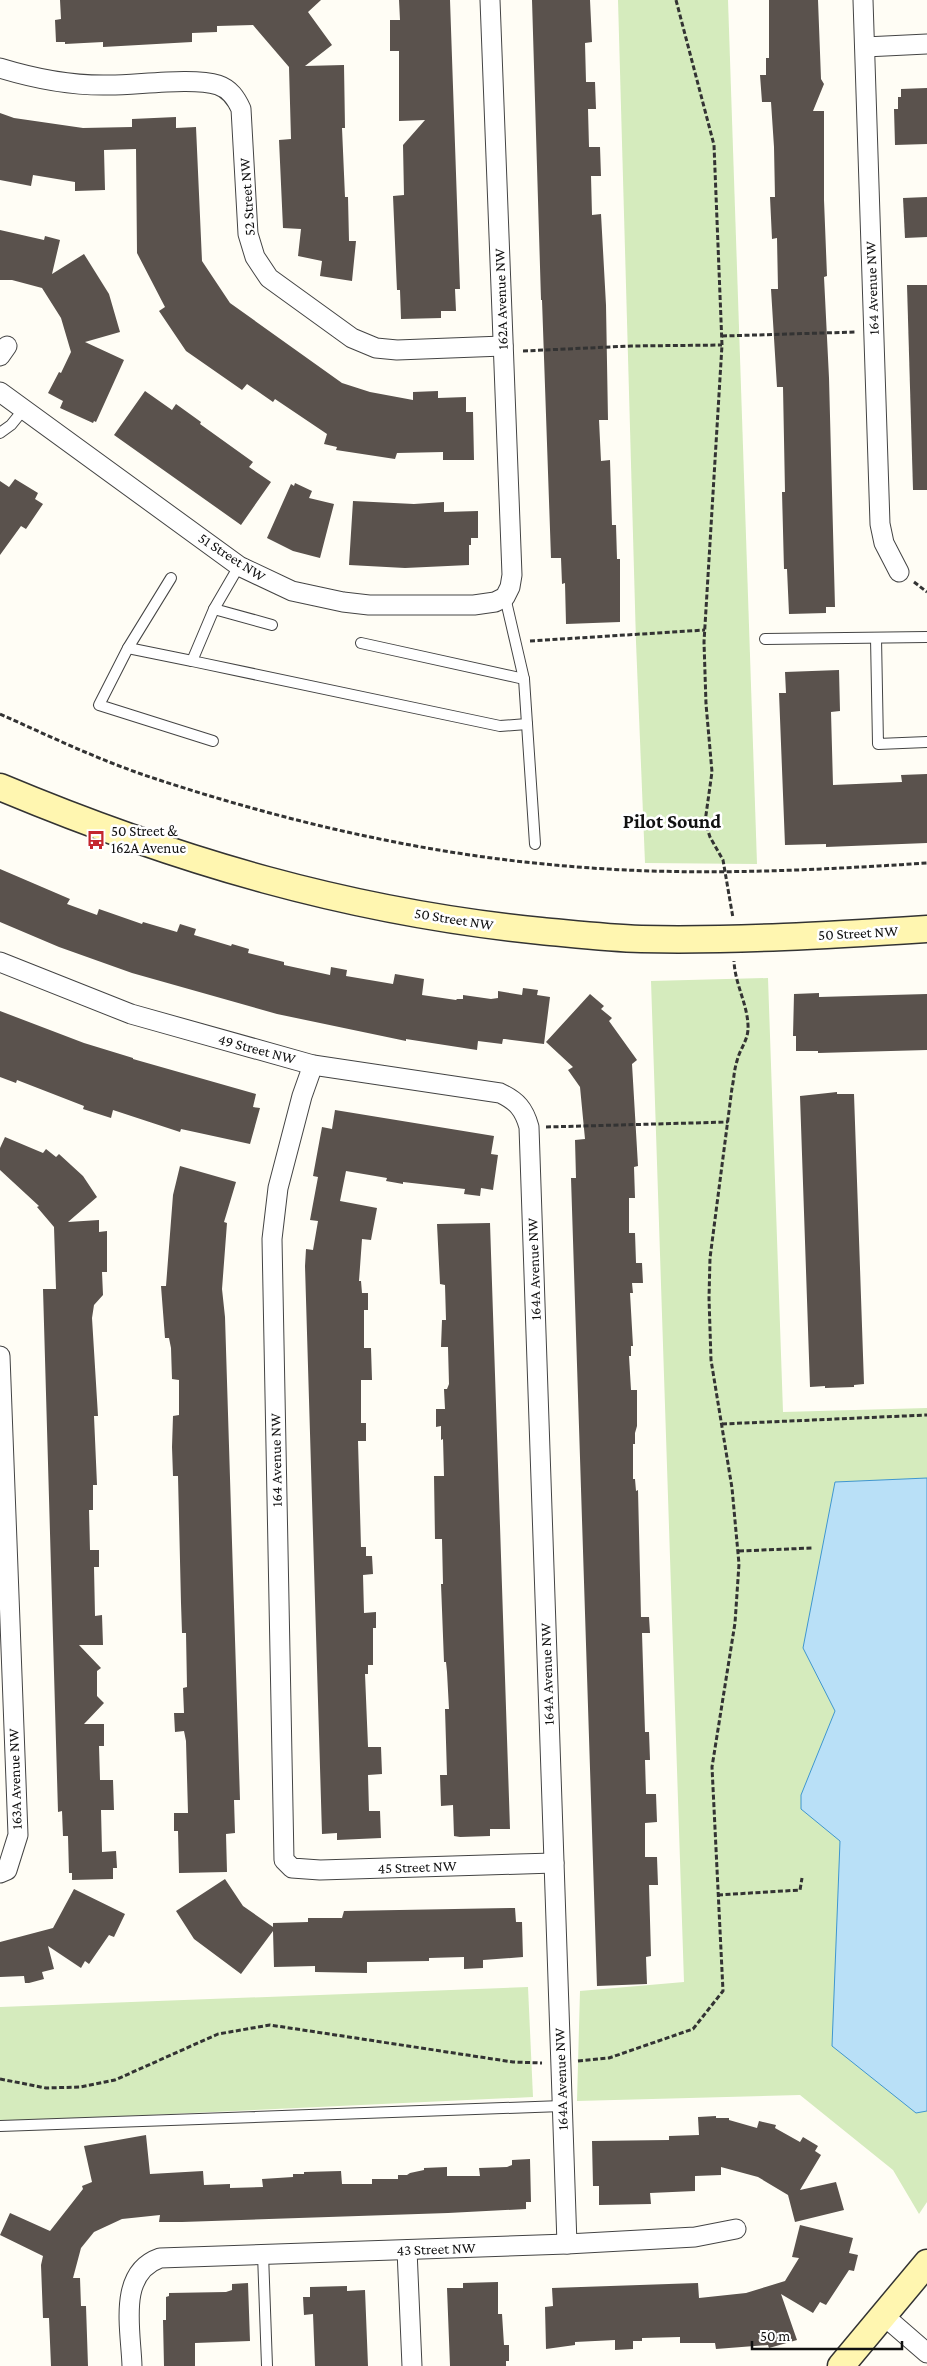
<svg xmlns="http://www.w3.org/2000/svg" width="927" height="2366" font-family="'Crimson Pro',serif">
<rect width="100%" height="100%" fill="#fffdf5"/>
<!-- green -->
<g fill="#d5ebbd">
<path d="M618,0h110l29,864 -112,-1 -9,-221z"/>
<path d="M768,978l15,434 144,-4v794l-8,12 -26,-44 -93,-75 -223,6 3,-110 104,-9 -33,-1001z"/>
<path d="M528,1987l5,110 -533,25v-115z"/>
</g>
<!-- water -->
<path fill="#b9e0f7" stroke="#3f96cf" d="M927,1478v633l-11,2 -84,-67 8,-205 -39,-32v-14l34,-84 -32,-63 32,-166z"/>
<!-- building -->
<g fill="#5a524d">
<path d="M60,0h261l-13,12 24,33 -27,21 39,-1 1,63h-3l3,69h3l1,44h7l-4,40 -32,-5 2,-15 -24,-5 3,-27 -18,-1 -4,-88 12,-1 -2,-72 -36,-42 -36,1v6l-25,1v9l-89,5v-5l-38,2v-2h-9l-1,-22 6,-1z"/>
<path d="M399,0h51l10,289h-5l1,22h-15v7l-40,1 -1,-29h-3l-4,-94 11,-1 -1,-50 22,-25 -26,1v-70h-9v-31h10z"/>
<path d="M532,0h58l2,42 -7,1 1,39h9l1,27h-8l1,38h11l1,29h-10l1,39 9,-1 5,91 2,115h-9l2,41 9,-1 2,65h4l1,34h3v63l-54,2 -1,-41 -3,1 -1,-26h-10l-9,-258h-1z"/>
<path d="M769,0h49l3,79 3,5 -11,27h11v89l3,76 -3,1 5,101 6,229h-9v6l-37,1 -2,-45h-3l-2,-77h3l-2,-105h-6l-6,-98h7l-1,-51 -5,1 -2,-42h5l-1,-50 -3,-45h-9l-2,-27h6v-17h3z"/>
<path d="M927,88v56l-32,1 -1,-36h4v-12h3v-8z"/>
<path d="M0,113l14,5 69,10 49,-1v-8l44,-2v11l20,-1 6,134 28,42 112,80 28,9 43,8v-8l25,-1v7l28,-1v15h7l1,48h-31v-8l-46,1 -2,6 -59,-9 1,-3 -13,-3 3,-10 -52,-35 -2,3 -26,-18 -5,6 -56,-39 -27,-40 6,-4 -28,-54 -1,-104 -32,1 1,40 -30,1v-9l-42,-7 -2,11 -31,-6z"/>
<path d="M927,197v40l-22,1 -2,-40z"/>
<path d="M0,230l44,10 1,-4 15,4 -8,34 32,-20 25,40 11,38 -35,10 39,18 -28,62 -2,-1 -1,2 -33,-15 3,-7 -15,-8 11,-21 2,1 10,-21 -10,-34 -19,-30 -30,-8h-12z"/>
<path d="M907,285h20v205h-14z"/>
<path d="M145,391l27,19 4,-6 25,18 -1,2 53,38 -4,5 22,15 -30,43 -127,-90z"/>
<path d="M15,479l23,14 -3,6 8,5 -17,25 -5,-3 -21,29v-74l9,6z"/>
<path d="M295,483l17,8 -3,7 25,6 -14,54 -27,-7 -26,-13 24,-54 3,2z"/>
<path d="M353,501l61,3 30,-2v10l34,-1v27h-7v7h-2v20l-64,3 -56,-3z"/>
<path d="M839,670l1,41 -9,1 2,73 69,-3 -1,-7 26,-1v69l-101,4v-3l-41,1 -6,-152h7l-1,-21z"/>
<path d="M0,869l70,30 -3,5 30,11 2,-6 43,15 1,-2 34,10 3,-8 16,5 -2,6 37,11 1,-2 17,5 -1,4 36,9v3l46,10 1,-8 16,3 -1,6 47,8 2,-10 29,5 -2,16 34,5 1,-1h6v-4l28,4 7,-1v-7l24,4 1,-7 15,2 -1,5 13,2 -6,47 -39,-5h-2l-1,5 -24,-3 -1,9 -71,-11v2l-129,-27 -145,-41 -73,-26 -59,-25z"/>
<path d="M819,993v4l108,-3v56l-109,3v-2h-22v-15h-3l1,-42z"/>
<path d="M590,994l14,12 -3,3 11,9 -3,3 28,39 -5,4 6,102 -4,1 1,31h-6v35h6l1,30h6l1,20h-11l1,10h-3l3,53h-2v10h-2l2,34h6v36l-2,7v11h-2v35h2l1,12 2,-1 3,127h8l1,16h-8l3,99h4l1,28h-5l1,34h10l1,28 -12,1v34h12l1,28h-9l2,71 -5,1 1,27 -50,2 -26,-808h5l-1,-38 10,-1 -5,-52 -12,-17 5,-3 -27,-25z"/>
<path d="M0,1011l84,32 49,15v1l123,35 -3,13 7,1 -10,36 -69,-15 -1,3 -67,-22 -2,8 -28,-9 1,-3 -67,-26 -1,3 -16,-6z"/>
<path d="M837,1092v2h17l10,290 -10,1v2l-29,1v-2l-15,1 -10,-291z"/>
<path d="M335,1110l159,26 -3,18 7,1 -5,35 -12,-2 -1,8 -16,-2 1,-5 -62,-7v2l-17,-3 1,-3 -41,-7 -6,30 37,7 -6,32 -9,-1 -3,42h2l1,12h6v17h-4v38h7l1,32h-11v43h5v18h-8l3,106h5v9h6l1,18 -10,1 1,38 12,-1v16h-3v37h-5v9h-3l3,73h13l1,27 -14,1 1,36h11l1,27 -44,2v-7l-15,1 -17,-568 1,-17 7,1 5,-29 -8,-1 8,-43 -5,-1 9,-49 10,2z"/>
<path d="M5,1137l38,16 3,-4 10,8 3,-3 24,22 14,21 -29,25 31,-2v12l8,-1v41h-5l1,23 -9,10 -2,13 6,98h-4l3,69h-4v25h-4l1,40h9v17h-5l1,49 7,-1 1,30h-24l22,23 -4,3v25l7,7 -20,21h20v22h-5l1,34h13l1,30h-13l1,42 14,-1 1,17h-4v11l-41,1v-7h-3l-1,-37h-5l-1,-25 -4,1 -15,-523h13l-2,-62 -17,-20 2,-1 -39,-36v-22z"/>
<path d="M180,1166l56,16 -12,40 3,1 -5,66 3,28 15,483h-6l1,33 -9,1 1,38 -48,1 -1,-42h-4v-18h14l-2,-72 -2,-10 -9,1 -1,-19h10l-1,-25 4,-1 -1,-54h-4l-1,-30 -3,-127h-5l-1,-29 1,-31 6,-1v-35l-7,-1 -1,-31 -2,-10h-4l-4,-52h5l7,-91z"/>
<path d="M490,1223l20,606h-20v7l-30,1 -6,-1 -1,-31 -12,1 -1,-31h7l-2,-66h4l-2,-37 -1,-10h-2l-3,-78h2l-1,-45h-7l-1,-63h10l-1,-37 -2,1v-14l-5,1v-18h9l-1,-20h3l2,-5 -1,-37h-7l1,-27h4l-1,-35 -5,-1 -3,-60z"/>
<path d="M225,1879l18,27 30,21v-4l35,-1v-4h34l2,-7 171,-3 1,14h6l1,35 -40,3v8l-19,1v-12l-35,1v3l-62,1v11l-52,-1v-6l-41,1 -1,-36 -32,43 -47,-35 -18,-28z"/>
<path d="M74,1889l51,25 -11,23 -5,-2 -20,29 -4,-3 -4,7 -33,-22 6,23 -12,3 2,7 -15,4h-4l-1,-7 -24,1v-35l53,-14z"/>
<path d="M716,2116v2h13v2l28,8 2,-7 17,4 -1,3 25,14 3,-5 15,9 -3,5 6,4 -21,35 36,-8 8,28 -49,12 -7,-27 -30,-18 -37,-10v8l-26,1v15l-45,2 1,11 -52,1v-19h-6l-1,-45 77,-1v-4l30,-1 -1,-18z"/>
<path d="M146,2135l4,39 53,-3 1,14 26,-1v4l33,-1 -1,-8 31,-2v-3h11v-2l37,-1 1,13h30v-5h26v-4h9l3,-2 14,-3v-2l23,-1v9h33l-1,-8 28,-1 5,-2v-5l18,-1 1,43h-5v7l-78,4 -266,9h-23l1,-7 -38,4 -28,13 -13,16 -8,30h7l1,28h5l2,60h-37l-2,-48h-6l-2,-53 2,-9 -43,-21 10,-22 40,18 33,-42 -1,-3 10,-4 -8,-36z"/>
<path d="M800,2225l53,13 -4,15 9,2 -4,16 -5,-1 -23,35 -6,-3 -7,11 -32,-19 16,46 -28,8 -1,-3 -52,4 -1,-6h-35v-6l-38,1v3h-9v8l-18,1v-10l-40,2v3l-29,4 -1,-42 8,-1 -1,-18 146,-5 1,15 47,-5 39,-12 14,-23 -7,-1z"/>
<path d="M498,2282v32h4l2,31h5v16h-3v5h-56l-3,-78h16v-5z"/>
<path d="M248,2283l2,58 -55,2v23h-31l-1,-46h3v-23l3,-1v-3l57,-1 6,-2v-6z"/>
<path d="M347,2286v5l18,-1 3,76h-53l-2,-52 -9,1 -1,-18h7v-10z"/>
</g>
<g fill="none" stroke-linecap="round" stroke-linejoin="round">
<!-- lane casing -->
<g stroke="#444" stroke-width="12">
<g id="lane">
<path d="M0,433l11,-8 13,-16"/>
<path d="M239,566l-25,43 -22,52 308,65 27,-2 -3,-45 -19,-82"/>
<path d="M171,578l-43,70 64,13"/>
<path d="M214,609l58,16"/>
<path d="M876,638l2,106 49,-2"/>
<path d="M765,639l162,-2"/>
<path d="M361,643l163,36"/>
<path d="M128,648l-29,57 114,36"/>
<path d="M527,724l8,120"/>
<path d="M0,2126l562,-20"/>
<path d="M263,2254l4,112"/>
</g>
</g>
<!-- street casing -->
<g stroke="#444" stroke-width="21">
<g id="street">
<path d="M863,0l17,524 4,19 15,29"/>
<path d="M865,47l62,-3"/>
<path d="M0,68c36,11 73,18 110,17 28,0 84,-8 108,0 12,4 18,13 23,24l7,125 7,23 14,21 83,60 24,10 21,2 106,-4"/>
<path d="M0,356l7,-10"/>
<path d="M0,392l239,174 53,25 51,11 26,3h105l21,-3 10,-5 5,-10 2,-12 -22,-575"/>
<path d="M0,962l131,52 182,51 187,28c17,8 24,16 29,34l38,1117"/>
<path d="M313,1065l-11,31 -24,92 -6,51 12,621 8,8 28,2 234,-7"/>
<path d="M0,1356l18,479 -11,35 -7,3"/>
<path d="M407,2250l5,116"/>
<path d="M883,2315l44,38"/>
<path d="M132,2366c-1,-36 -15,-93 28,-108l407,-14 128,-7 41,-8"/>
</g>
</g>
<!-- secondary casing -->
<g stroke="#333" stroke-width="29">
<g id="secondary">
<path d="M0,787c177,74 350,125 541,144 33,3 67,7 100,8 95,2 191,-4 286,-10"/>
<path d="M841,2366l86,-103"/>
</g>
</g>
<!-- path -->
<g stroke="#333" stroke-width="3" stroke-dasharray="5 2.5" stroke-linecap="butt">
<path d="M676,0l38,145 8,200 -18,297 2,62 6,68 -7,50 5,15 13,23 10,58"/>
<path d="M722,336l134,-4"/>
<path d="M523,351l108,-5 91,-1"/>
<path d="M914,582l13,10"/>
<path d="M530,641l175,-11"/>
<path d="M0,714c49,22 99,46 150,63 130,43 268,76 405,88 124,12 248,6 372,-2"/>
<path d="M546,1127l182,-5"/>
<path d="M722,1424l205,-9"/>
<path d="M739,1551l73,-3"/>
<path d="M718,1895l82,-5 2,-12"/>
<path d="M578,2061l31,-3 84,-29 30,-38 -11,-224 23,-144 4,-59 -7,-76 -21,-128 -2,-62 1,-40 22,-170c2,-9 2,-18 5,-27 3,-13 12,-21 11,-36 -1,-22 -13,-41 -14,-64"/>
<path d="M0,2079l46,9 34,-1 35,-7 103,-46 52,-9 243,37 29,1"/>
</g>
<!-- lane -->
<use href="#lane" stroke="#fff" stroke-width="10"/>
<!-- street -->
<use href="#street" stroke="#fff" stroke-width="19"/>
<!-- secondary -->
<use href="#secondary" stroke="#fff6b0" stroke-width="26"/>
</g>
<!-- icons -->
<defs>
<g id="bus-bare" transform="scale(1.5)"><path d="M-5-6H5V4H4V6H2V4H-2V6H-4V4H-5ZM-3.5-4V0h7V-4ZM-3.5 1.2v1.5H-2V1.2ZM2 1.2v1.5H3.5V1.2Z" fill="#c4262e" stroke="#fff" stroke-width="2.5" paint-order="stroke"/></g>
</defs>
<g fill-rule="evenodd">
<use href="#bus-bare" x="96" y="840"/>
</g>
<g text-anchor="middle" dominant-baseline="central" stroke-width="5" stroke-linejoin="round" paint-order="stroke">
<!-- street labels -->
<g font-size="15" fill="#111" stroke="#fff">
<text transform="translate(247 197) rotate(-94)">52 Street NW</text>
<text transform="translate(872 288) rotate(-92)">164 Avenue NW</text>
<text transform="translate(501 299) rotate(-92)">162A Avenue NW</text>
<text transform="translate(232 557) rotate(33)">51 Street NW</text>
<text transform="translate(454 919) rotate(9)">50 Street NW</text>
<text transform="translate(858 933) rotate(-3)">50 Street NW</text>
<text transform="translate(257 1049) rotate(15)">49 Street NW</text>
<text transform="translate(534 1269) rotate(-92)">164A Avenue NW</text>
<text transform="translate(276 1460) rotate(-91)">164 Avenue NW</text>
<text transform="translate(547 1674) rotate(-92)">164A Avenue NW</text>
<text transform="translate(15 1779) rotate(-92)">163A Avenue NW</text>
<text transform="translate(417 1867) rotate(-2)">45 Street NW</text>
<text transform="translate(561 2079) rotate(-92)">164A Avenue NW</text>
<text transform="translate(436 2249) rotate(-2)">43 Street NW</text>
</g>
<!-- poi labels -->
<g font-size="15" fill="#111" stroke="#fff" text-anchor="start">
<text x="111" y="831">50 Street &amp;<tspan x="111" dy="17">162A Avenue</tspan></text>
</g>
<!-- district labels -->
<g font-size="20" font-weight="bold" fill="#111" stroke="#fff">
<text x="672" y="821">Pilot Sound</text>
</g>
</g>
<!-- scale -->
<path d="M752 2341v8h150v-8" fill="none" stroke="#111111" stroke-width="2.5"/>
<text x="760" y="2341" font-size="15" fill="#111111" stroke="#ffffff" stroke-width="4" paint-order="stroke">50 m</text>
</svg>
